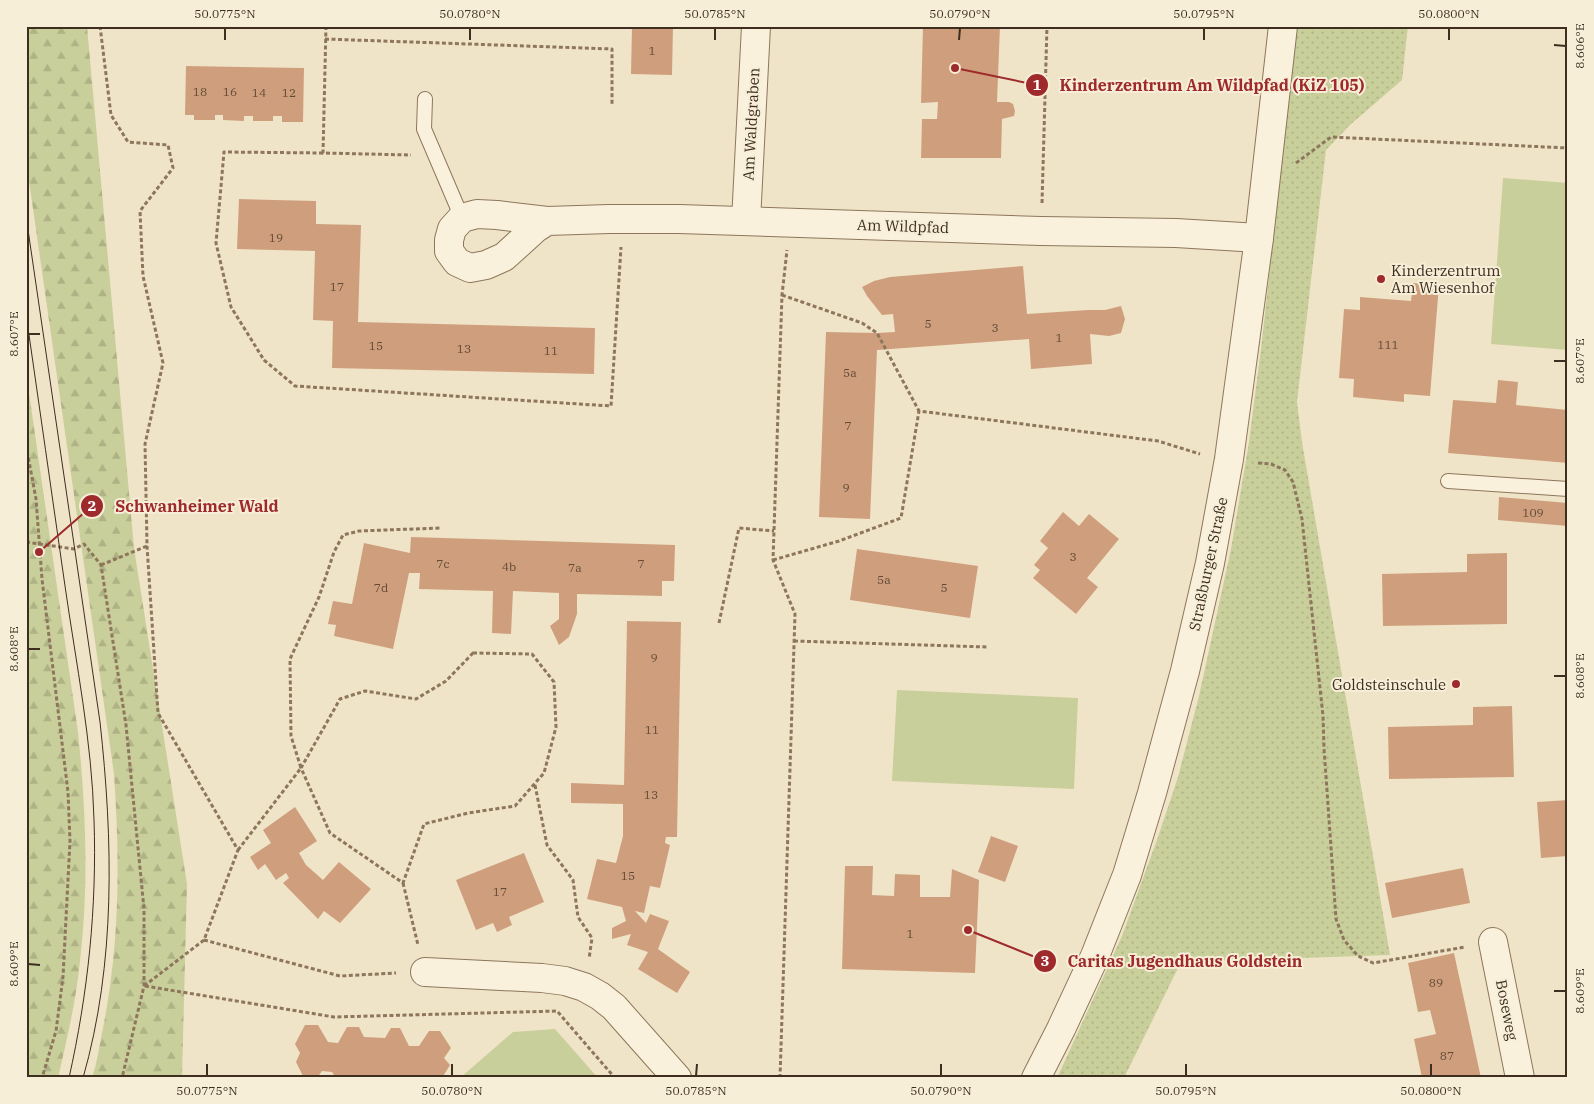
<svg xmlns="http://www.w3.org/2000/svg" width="1594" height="1104" font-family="'IBM Plex Serif',serif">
<defs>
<pattern id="grass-dots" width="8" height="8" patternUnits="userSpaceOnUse" patternTransform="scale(1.25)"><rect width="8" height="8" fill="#c9cf9b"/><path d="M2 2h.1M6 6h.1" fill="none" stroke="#aeb285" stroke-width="1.8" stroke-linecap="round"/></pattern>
<pattern id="forest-firs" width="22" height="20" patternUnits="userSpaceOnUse" patternTransform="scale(1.25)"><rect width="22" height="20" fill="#c9cf9b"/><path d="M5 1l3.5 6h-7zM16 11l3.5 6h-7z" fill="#aeb285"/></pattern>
</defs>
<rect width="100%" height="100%" fill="#f0e4c8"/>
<!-- grass -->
<path fill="url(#grass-dots)" d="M1296,26h112l-6,54 -52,45 -24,25 -29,252 5,40 88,513 -209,7 -57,116h-67l65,-142 36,-99 20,-60 21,-81 32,-147 18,-107 13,-101z"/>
<!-- forest -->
<g fill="url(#forest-firs)">
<path d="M26,26h61l47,522 53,336 -5,194h-90c5,-15 7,-30 10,-45 18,-87 18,-171 12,-259l-88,-614z"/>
<path d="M26,372l52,360c8,77 11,153 2,229 -4,40 -13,78 -22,117h-32z"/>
</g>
<!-- garden -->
<g fill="#c9cf9b">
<path d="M1503,178l65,5v167l-77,-6z"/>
<path d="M897,690l181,8 -4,91 -182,-8z"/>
<path d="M555,1029l43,49h-138l53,-46z"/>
</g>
<!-- building -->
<g fill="#cf9f7d">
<path d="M632,26h41l-1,49 -41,-1z"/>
<path d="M923,26h77l-3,76h12l4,2 2,7 -1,5 -12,3 -1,39h-80l1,-39h15l1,-17 -17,1z"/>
<path d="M186,66l118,2 -1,54h-21v-6h-9v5h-20v-5h-9v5l-21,-1v-5h-8v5h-21v-5h-9z"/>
<path d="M239,199l77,2v23l45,1 -3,97 237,6 -1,46 -262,-6 1,-47 -20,-1 2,-69 -78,-2z"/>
<path d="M1023,266l4,48 61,-4h17l16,-4 4,13 -4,14 -12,3 -19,-2 2,30 -61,5 -2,-30 -152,11 -7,169 -51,-2 7,-185 51,1 18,-1 -2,-18 -11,1 -15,-19 -5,-9 12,-6 16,-4z"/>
<path d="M1413,283l26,2 -9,111 -26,-2v8l-51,-5 1,-18 -15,-1 5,-69 16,1v-13l51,4z"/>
<path d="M1498,380l20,2 -2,23 52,5v53l-120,-10 5,-53 43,3z"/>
<path d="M1499,497l69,6v23l-70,-6z"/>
<path d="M1063,512l16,14 10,-12 30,25 -32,39 11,9 -22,27 -43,-36 7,-8 -6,-5 14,-17 -8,-7z"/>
<path d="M411,537l264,8 -1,36h-12v15l-85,-2v20l-8,23 -10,8 -9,-19 9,-7v-26l-46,-2 -2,43 -19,-1 1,-42 -74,-2 1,-16h-11l-16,76 -59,-13 2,-11 -8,-1 5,-23 19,3 12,-61 46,10z"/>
<path d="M857,549l121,17 -8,52 -120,-18z"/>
<path d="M1507,553v71l-124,2 -1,-52 85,-2v-18z"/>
<path d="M627,621l54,1 -4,215h-11l-1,6 5,2 -10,43 -10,-2 -6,27 -9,-2 11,12 4,-9 19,7 -11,28 32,23 -13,21 -39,-24 10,-17 -21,-7 4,-11 -19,5v-11l14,-7 -4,-14 -35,-8 10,-40 19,4 7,-27v-32l-52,-1v-20l53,2z"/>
<path d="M1512,706l2,71 -125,2 -1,-52 85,-2v-18z"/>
<path d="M1568,800v56l-27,2 -4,-56z"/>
<path d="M295,807l22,34 -18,12 7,12 17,15 16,-18 32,27 -31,34 -16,-12 -6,8 -35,-36 6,-5 -3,-5 -10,7 -11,-16 -7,6 -8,-13 21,-14 -8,-13z"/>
<path d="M991,836l27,10 -13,36 -27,-10z"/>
<path d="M524,853l20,49 -35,15 3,8 -15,7 -4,-9 -17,7 -20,-50z"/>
<path d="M845,866h28l-1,29 22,1 1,-22 25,1v22h30l2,-28 27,11 -4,93 -133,-4z"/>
<path d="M1463,868l7,35 -78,15 -7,-35z"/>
<path d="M1454,953l27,125h-59l-8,-39 22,-5 -6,-24 -12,2 -10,-49z"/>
<path d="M305,1025h13l10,17 10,1 9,-16h12l5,10 21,1 6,-10h9l9,18h10l10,-15h11l11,17 -7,10 6,7 -8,13h-21l-1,-2 -17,-1 -2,3h-65l-4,-6 -10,-1 -5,7h-13l-8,-16 4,-9 -5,-9z"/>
</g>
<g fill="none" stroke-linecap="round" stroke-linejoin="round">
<!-- lane casing -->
<g stroke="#8d765c" stroke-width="16">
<g id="lane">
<path d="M425,99l-1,30 38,89"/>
<path d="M1448,481l120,8"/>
</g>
</g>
<!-- street casing -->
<g stroke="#8d765c" stroke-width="30">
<g id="street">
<path d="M547,221l-11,7 -32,29 -18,8 -16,3 -13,-6 -8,-11v-11l3,-11 10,-11 15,-4 20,1 50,6 62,-2h70l362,12 135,2 83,5"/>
<path d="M746,221l10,-195"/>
<path d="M1493,942l27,136"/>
<path d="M425,972l117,6 23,3 19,6 16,9 14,11 63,71"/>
<path d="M1036,1078l25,-49 34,-73 32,-81 25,-82 33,-122 25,-108 19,-104 30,-221 24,-212"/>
</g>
</g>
<!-- path -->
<g stroke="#8d765c" stroke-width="3" stroke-dasharray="4 2.5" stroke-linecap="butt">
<path d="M100,26l11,89 17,27 40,3 5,23 -33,43 3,65 20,87 -18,81 2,102 11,167 80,137 -34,90 -60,46"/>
<path d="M326,26l-3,127 88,2"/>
<path d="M325,39l287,10v57"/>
<path d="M323,153l-99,-1 -8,91 15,64 33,53 31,26 316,20 10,-159"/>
<path d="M1296,163l35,-26 237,11"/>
<path d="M1042,203l5,-177"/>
<path d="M782,295l80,28 15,10 42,78"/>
<path d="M26,445l10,54 6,80 26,213 2,49 -7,136 -7,54 -14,47"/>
<path d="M1258,463l13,1 14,6 8,12 9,37 21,197 1,32 12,171 8,21 14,16 15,7 92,-16"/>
<path d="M26,542l48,7 10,-5 17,21 25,160 18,184v77l-22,92"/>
<path d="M773,560l66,-19 62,-23 18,-107 239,30 42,13"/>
<path d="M101,565l46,-19"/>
<path d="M719,623l20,-95 35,3"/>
<path d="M794,641l193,6"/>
<path d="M473,653l59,1 22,28 2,45 -12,46 -29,33 -47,7 -44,11 -21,59 -73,-50 -29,-65 39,-69 25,-8 51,8 30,-18z"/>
<path d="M535,785l12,60 26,35 5,37 14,21 -3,21"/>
<path d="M238,850l63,-82 -10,-32 -1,-77 29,-62 15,-45 9,-17 16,-4 81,-3"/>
<path d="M403,883l15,62"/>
<path d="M204,940l136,36 56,-3"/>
<path d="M145,986l189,31 223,-6 58,67"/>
<path d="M780,1078l15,-464 -22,-54 9,-265 5,-45"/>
</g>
<!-- lane -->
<use href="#lane" stroke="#faf1dc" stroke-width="14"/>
<!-- street -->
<use href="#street" stroke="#faf1dc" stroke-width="28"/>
<!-- tram -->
<g stroke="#3d2e20" stroke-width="1">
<path d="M26,216l74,506c13,118 16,241 -17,356"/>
<path d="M26,314c13,90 26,181 39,272 11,77 27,156 29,234 3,87 -6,173 -25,258"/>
</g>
</g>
<!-- ticks -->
<path fill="none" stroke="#3d2e20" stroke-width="2" d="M225,40v-12M470,40v-12M715,40v-12M959,40l1,-12M1204,40v-12M1449,40v-12M1554,45l12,1M28,334h12M1554,361h12M28,649h12M1554,676h12M28,964l12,1M1554,991h12M207,1076v-12M452,1076v-12M696,1076l1,-12M941,1076v-12M1186,1076v-12M1431,1076v-12"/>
<!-- markers -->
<g fill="#9e2a2b" stroke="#f7eed8" stroke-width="2">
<circle cx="1381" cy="279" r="5"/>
<circle cx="1456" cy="684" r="5"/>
</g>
<g text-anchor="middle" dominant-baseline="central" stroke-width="4" stroke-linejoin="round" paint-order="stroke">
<!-- number labels -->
<g font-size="12" fill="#624a37">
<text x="652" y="50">1</text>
<text x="200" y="91">18</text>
<text x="230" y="91">16</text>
<text x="259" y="92">14</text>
<text x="289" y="92">12</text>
<text x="276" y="237">19</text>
<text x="337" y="286">17</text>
<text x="928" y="323">5</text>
<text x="995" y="327">3</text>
<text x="1059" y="337">1</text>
<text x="1388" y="344">111</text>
<text x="376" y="345">15</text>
<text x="464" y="348">13</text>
<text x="551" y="350">11</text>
<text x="850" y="372">5a</text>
<text x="848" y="425">7</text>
<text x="846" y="487">9</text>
<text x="1533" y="512">109</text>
<text x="1073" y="556">3</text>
<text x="443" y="563">7c</text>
<text x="641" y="563">7</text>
<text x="509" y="566">4b</text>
<text x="575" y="567">7a</text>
<text x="884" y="579">5a</text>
<text x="381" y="587">7d</text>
<text x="944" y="587">5</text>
<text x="654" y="657">9</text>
<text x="652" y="729">11</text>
<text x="651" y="794">13</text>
<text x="628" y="875">15</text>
<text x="500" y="891">17</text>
<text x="910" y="933">1</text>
<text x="1436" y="982">89</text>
<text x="1447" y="1055">87</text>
</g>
<!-- street labels -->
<g font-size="15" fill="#3d2e20" stroke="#f7eed8">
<text transform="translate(751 124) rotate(-87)">Am Waldgraben</text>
<text transform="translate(903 226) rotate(2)">Am Wildpfad</text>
<text transform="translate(1208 564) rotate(-78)">Straßburger Straße</text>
<text transform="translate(1507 1010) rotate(79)">Boseweg</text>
</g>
<!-- poi labels -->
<g font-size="15" fill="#3d2e20" stroke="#f7eed8" text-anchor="start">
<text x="1391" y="270">Kinderzentrum<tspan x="1391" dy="17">Am Wiesenhof</tspan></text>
<text x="1446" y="684" text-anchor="end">Goldsteinschule</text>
</g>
</g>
<!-- callouts -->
<path fill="none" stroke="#9e2a2b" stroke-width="2" d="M955 68L1037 85M39 552L92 506M968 930L1045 961"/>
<g fill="#9e2a2b" stroke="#f7eed8" stroke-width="2">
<circle cx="955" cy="68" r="5"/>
<circle cx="39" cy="552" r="5"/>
<circle cx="968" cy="930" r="5"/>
<circle cx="1037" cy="85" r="12"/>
<circle cx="92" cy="506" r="12"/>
<circle cx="1045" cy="961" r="12"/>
</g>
<g font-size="15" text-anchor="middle" font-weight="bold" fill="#fff">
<text x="1037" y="90">1</text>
<text x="92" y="511">2</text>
<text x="1045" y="966">3</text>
</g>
<g font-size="16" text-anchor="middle" font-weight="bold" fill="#9e2a2b" stroke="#f7eed8" stroke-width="4" stroke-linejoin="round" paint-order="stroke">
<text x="1212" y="91">Kinderzentrum Am Wildpfad (KiZ 105)</text>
<text x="197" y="512">Schwanheimer Wald</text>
<text x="1185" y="967">Caritas Jugendhaus Goldstein</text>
</g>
<!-- border -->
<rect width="1594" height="1104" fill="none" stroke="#f7eed8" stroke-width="55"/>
<rect x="28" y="28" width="1538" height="1048" fill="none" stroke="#3d2e20" stroke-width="2"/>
<g font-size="12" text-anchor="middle" fill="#3d2e20">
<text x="225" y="18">50.0775°N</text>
<text x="470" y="18">50.0780°N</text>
<text x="715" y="18">50.0785°N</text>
<text x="960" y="18">50.0790°N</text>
<text x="1204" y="18">50.0795°N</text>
<text x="1449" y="18">50.0800°N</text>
<text transform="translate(1580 46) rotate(-90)" y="4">8.606°E</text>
<text transform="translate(14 334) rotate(-90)" y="4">8.607°E</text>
<text transform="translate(1580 361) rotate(-90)" y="4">8.607°E</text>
<text transform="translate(14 649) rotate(-90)" y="4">8.608°E</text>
<text transform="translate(1580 676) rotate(-90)" y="4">8.608°E</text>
<text transform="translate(14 964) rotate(-90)" y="4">8.609°E</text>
<text transform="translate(1580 991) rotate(-90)" y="4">8.609°E</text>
<text x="207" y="1095">50.0775°N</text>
<text x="452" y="1095">50.0780°N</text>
<text x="696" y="1095">50.0785°N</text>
<text x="941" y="1095">50.0790°N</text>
<text x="1186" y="1095">50.0795°N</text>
<text x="1431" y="1095">50.0800°N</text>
</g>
</svg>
